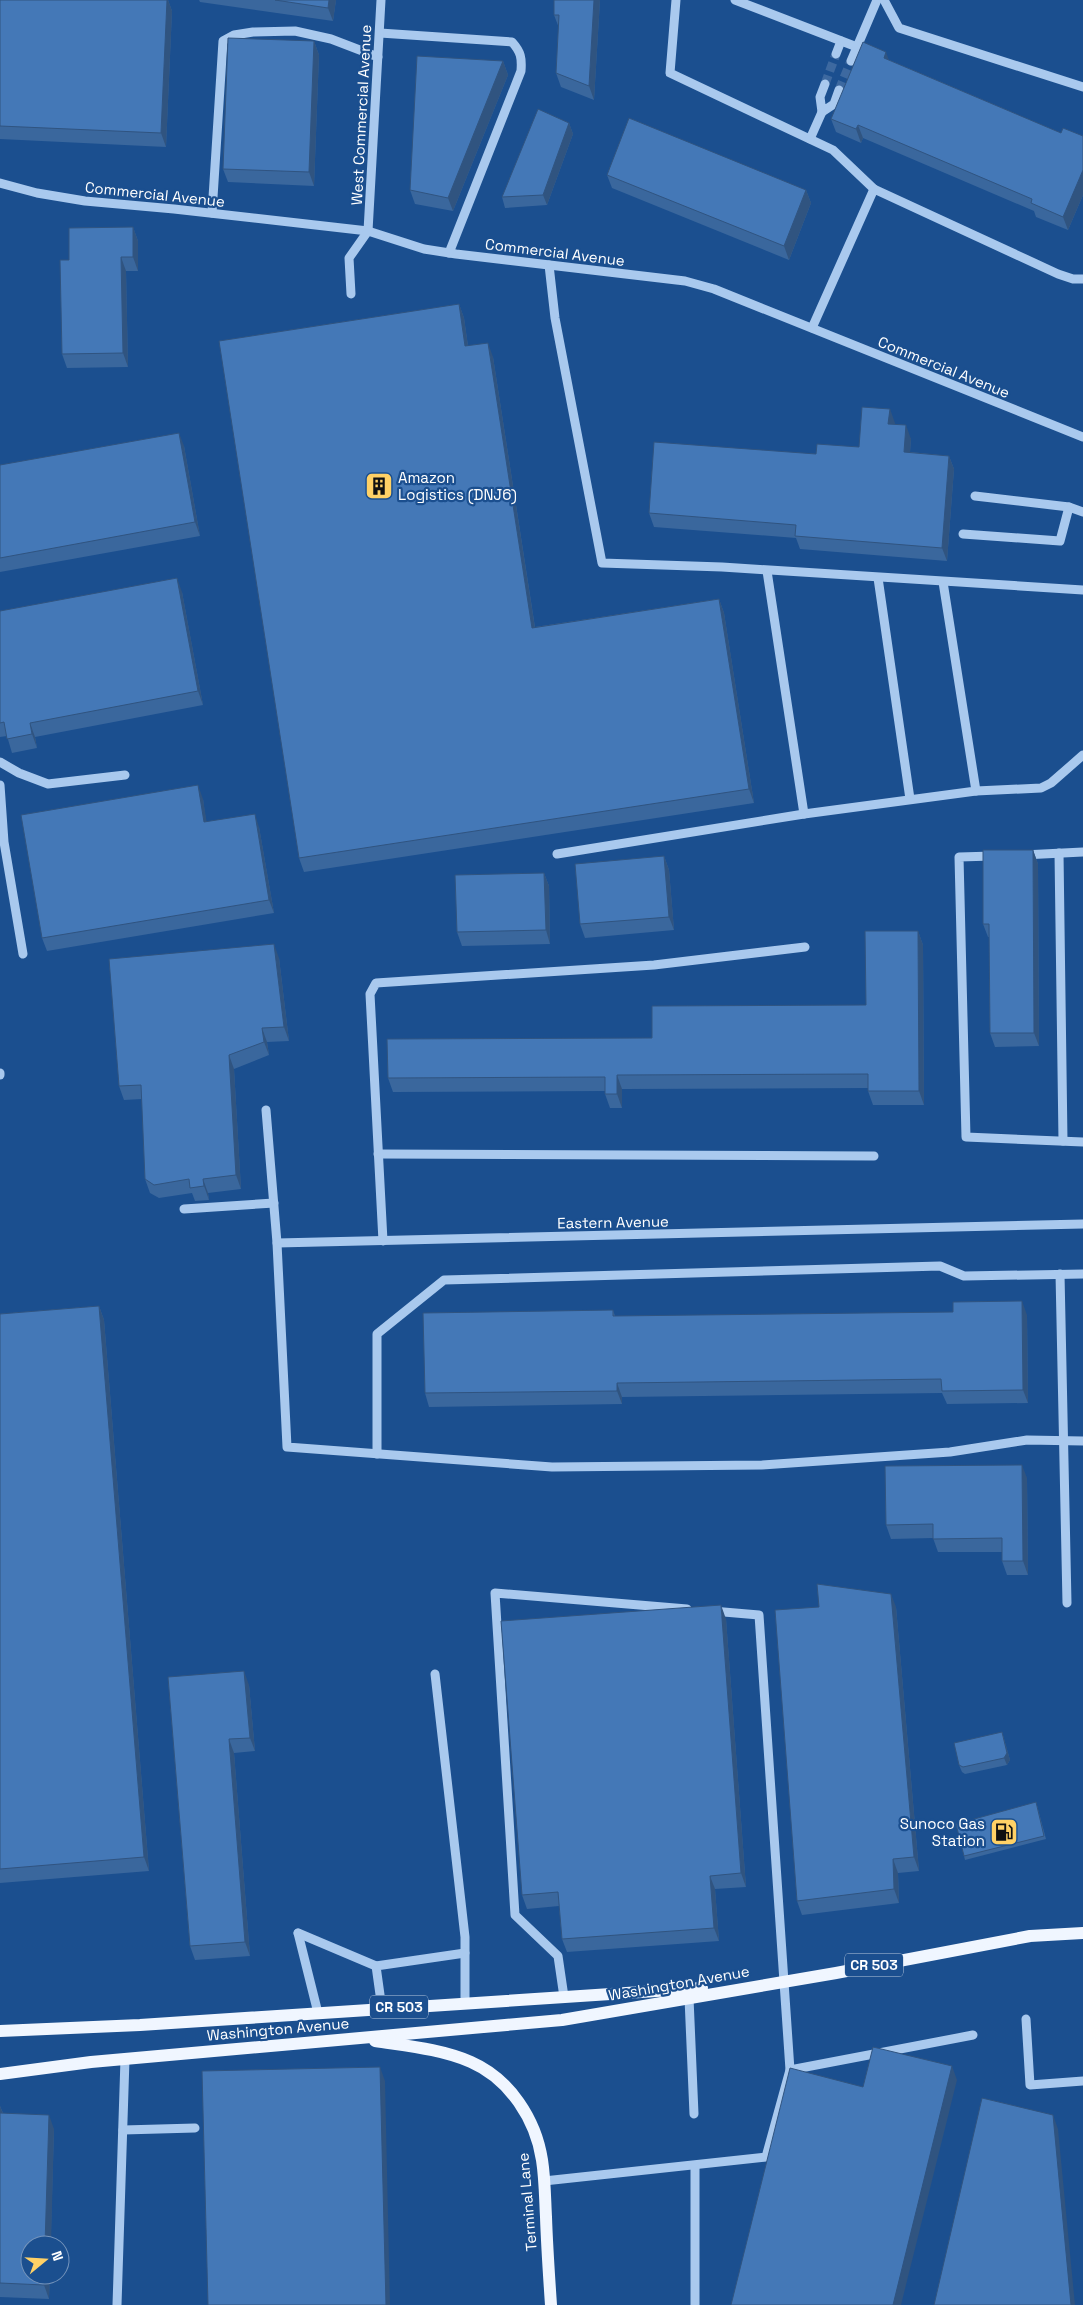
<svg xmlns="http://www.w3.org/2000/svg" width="1083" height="2305" font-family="'Space Grotesk',sans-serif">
<rect width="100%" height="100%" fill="#1b4f8f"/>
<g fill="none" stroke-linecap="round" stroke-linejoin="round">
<!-- minor-tunnel -->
<g stroke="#3d69a0" stroke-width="9" stroke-dasharray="9 4.5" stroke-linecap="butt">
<path d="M825,84l11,-30"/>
<path d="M839,90l12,-29"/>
</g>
<!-- minor -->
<g stroke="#a9c9ee" stroke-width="9">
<path d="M676,0l-6,73 163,77 41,39"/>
<path d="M735,0l122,47 20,-47"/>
<path d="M884,0l15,28 184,59"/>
<path d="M380,33l132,9c9,10 10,16 9,29l-72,182"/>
<path d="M836,54l5,-13"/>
<path d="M851,61l6,-14"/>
<path d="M825,84l-5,13 2,15 12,-8 5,-14"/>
<path d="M810,139l12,-27"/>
<path d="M0,183l37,10 48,8 89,8 194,22 56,18 32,5 229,27 29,8 369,148"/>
<path d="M212,213l11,-172 11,-6 19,-3 42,-1 36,8 47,18"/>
<path d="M549,265l6,53 47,245 120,4 361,23"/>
<path d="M351,294l-2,-36 19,-27 13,-231"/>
<path d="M812,328l62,-139 184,85 15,5h10"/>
<path d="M975,496l94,11 14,5"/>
<path d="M963,534l97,7 9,-34"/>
<path d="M767,571l37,243 172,-23 -33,-209"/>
<path d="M878,578l32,221"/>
<path d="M0,762l19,11 29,11 77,-9"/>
<path d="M0,785l4,57 19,112"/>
<path d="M976,791l65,-3 10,-5 32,-28"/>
<path d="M1059,853l4,288"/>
<path d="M557,854l247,-40"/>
<path d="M1023,855l60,-3"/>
<path d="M993,856l-34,1 7,280 117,5"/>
<path d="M0,1073v2"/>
<path d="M266,1110l11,133 10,204 265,20 210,-2 188,-13 77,-12 56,1"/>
<path d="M378,1154l496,2"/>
<path d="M184,1209l90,-6"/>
<path d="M383,1241l-13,-247 6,-11 278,-18 151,-18"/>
<path d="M277,1243l806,-19"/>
<path d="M1060,1274l7,329"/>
<path d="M377,1454v-120l67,-54 496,-14 24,10 119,-2"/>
<path d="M435,1674l30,263v66"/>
<path d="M298,1933l78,33"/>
<path d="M298,1933l20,80"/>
<path d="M564,1997l-6,-41 -43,-41 -20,-322 192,16"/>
<path d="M689,1998l5,116"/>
<path d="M382,2009l-6,-43 89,-13"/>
<path d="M1026,2019l4,66 53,-4"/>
<path d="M790,2070l183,-35"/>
<path d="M123,2130l72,-2"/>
<path d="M544,2181l222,-24 24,-87 -31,-455 -47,-4"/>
<path d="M117,2305l8,-246"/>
<path d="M695,2305v-139"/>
</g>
<!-- major -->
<g stroke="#f0f6ff" stroke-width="12">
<path d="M0,2031l140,-6 562,-37"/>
<path d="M375,2041c32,5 66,8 96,21 39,17 65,58 71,98 3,19 3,39 4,57 1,30 3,59 5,88"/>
<path d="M0,2074l91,-12 471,-42 274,-47 194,-37 53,-3"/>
</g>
</g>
<!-- wall -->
<g fill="#3a679d">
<path d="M0,0h168l4,11 -6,136 -166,-8z"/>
<path d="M199,0h137l-3,21 -133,-19z"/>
<path d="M554,0h46l-6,100 -33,-13 -5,-14 3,-45 -5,-13z"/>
<path d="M314,41l5,14 -5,131 -86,-4 -5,-13z"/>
<path d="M889,60l172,73 22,3v59l-15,35 -32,-13 -2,-6 -171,-73 -2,5 -25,-11 -5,-13z"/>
<path d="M503,61l5,14 -55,136 -38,-7 -5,-14z"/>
<path d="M569,123l4,11 -26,71 -42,3 -3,-11z"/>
<path d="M607,175l199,15 5,13 -22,57 -177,-72z"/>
<path d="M133,227l5,14v30h-12l2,96 -61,1 -5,-14 7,-94z"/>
<path d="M459,304l5,14 4,28 25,11 42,270 184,-28 5,14 30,190 -450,69 -5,-14z"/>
<path d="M895,423l-1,1 17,15 -1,13 39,4 5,13 -7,92 -147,-12 -4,-11 -142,-11 -5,-14 167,-59 43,-7z"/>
<path d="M184,446l16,90 -200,36v-107z"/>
<path d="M182,592l21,113 -168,32 2,11 -25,5 -5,-17 -7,1v-126z"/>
<path d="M203,799l3,23 53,5 15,86 -227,38 -5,-13z"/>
<path d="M1033,850l5,14 1,182 -44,1 -5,-14 -1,-96h-1l-5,-13z"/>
<path d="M664,856l5,14 5,60 -89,8 -5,-14z"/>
<path d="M544,873l5,13 1,58 -88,2 -5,-14z"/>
<path d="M918,931l5,14 1,160h-51l-5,-14v-3l-246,1v19h-12l-5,-14v-3l-212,1 -5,-14 478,-73z"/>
<path d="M279,958l10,83 -22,1 2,13 -35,14 7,120 -33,4 1,7 -14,1 -3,-8 -33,5 -9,-5 -5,-14 -3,-80 -18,1 -5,-14z"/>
<path d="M99,1306l5,14 45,551 -149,12v-569z"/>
<path d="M613,1310l2,6 412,-1 1,88 -81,1 -5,-11 -320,4v7l-193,3 -4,-14z"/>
<path d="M1027,1478l1,97h-21l-5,-14v-9h-64l-5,-14 -42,1 -5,-14z"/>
<path d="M896,1607l23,264 -21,2 1,30 -97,12 -5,-14z"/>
<path d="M726,1619l20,268 -31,2 4,52 -152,11 -5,-13 -3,-33 -32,3 -5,-14z"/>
<path d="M168,1677l81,8 6,66 -21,2 16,203 -55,4 -5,-14z"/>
<path d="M1002,1732l8,28 -3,5 -42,9 -3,-2 -3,-7z"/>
<path d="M1036,1802l10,37 -81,21 -1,-4z"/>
<path d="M0,2106l3,7 51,16 -5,170 -49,-2z"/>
</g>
<!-- shaded-wall -->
<g fill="#305480">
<path d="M167,0h1l4,11 -6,136 -5,-14z"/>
<path d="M329,0h7l-3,21 -5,-13z"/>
<path d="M594,0h6l-6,100 -5,-14z"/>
<path d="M314,41l5,14 -5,131 -5,-14z"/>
<path d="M886,52l5,14 -7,-8z"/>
<path d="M503,61l5,14 -55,136 -5,-13z"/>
<path d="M569,123l4,11 -26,71 -4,-10z"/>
<path d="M858,125l5,13 -2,5 -5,-14z"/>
<path d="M1083,170v25l-15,35 -5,-13z"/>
<path d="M806,190l5,13 -22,57 -5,-14z"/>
<path d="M133,227l5,14v30l-5,-14z"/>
<path d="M121,257l5,14 2,96 -5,-14z"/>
<path d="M459,304l5,14 6,42 -5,-14z"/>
<path d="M488,343l5,14 44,284 -5,-13z"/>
<path d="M890,409l5,14 -2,15 -5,-14z"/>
<path d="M906,425l5,14 -2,27 -5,-14z"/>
<path d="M179,433l5,13 16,90 -5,-14z"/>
<path d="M949,456l5,13 -7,92 -5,-13z"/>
<path d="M177,578l5,14 21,113 -5,-14z"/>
<path d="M719,599l5,14 30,190 -5,-14z"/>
<path d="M30,723l5,14 2,11 -5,-14z"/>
<path d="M198,785l5,14 6,37 -5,-14z"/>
<path d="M255,814l4,13 15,86 -5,-13z"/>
<path d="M1033,850l5,14 1,182 -5,-13z"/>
<path d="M664,856l5,14 5,60 -5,-13z"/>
<path d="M544,873l5,13 1,58 -4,-14z"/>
<path d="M918,931l5,14 1,160 -5,-14z"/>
<path d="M274,944l5,14 10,83 -5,-14z"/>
<path d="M262,1028l5,14 2,13 -5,-13z"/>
<path d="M229,1055l5,14 7,120 -5,-14z"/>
<path d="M617,1075l5,14v19l-5,-14z"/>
<path d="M203,1179l5,14 1,7 -5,-14z"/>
<path d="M1022,1301l5,14 1,88 -5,-13z"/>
<path d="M99,1306l5,14 45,551 -5,-14z"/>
<path d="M617,1383l5,14v7l-5,-13z"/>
<path d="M1022,1465l5,13 1,97 -5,-14z"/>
<path d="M891,1594l5,13 23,264 -5,-14z"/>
<path d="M721,1605l5,14 20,268 -5,-14z"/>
<path d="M244,1671l5,14 6,66 -5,-13z"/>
<path d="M1002,1732l8,28 -3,5 -3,-7z"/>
<path d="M229,1739l5,14 16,203 -5,-14z"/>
<path d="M893,1859l5,14 1,30 -5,-14z"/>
<path d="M710,1876l5,13 4,52 -5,-13z"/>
<path d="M952,2066l5,14 -56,225h-8z"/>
<path d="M380,2067l5,14 5,224h-4z"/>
<path d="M0,2106l5,13 -5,-5z"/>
<path d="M49,2115l5,14 -3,116h-6z"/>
<path d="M1053,2115l5,14 17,176h-4z"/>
<path d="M44,2275h6l-1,24 -5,-14z"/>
</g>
<!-- building -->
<g fill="#4478b7" stroke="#305480">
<path d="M0,0h167l-6,133 -161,-7z"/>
<path d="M275,0h54l-1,8z"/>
<path d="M554,0h40l-5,86 -33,-13 3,-58h-5z"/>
<path d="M228,38l86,3 -5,131 -86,-3z"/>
<path d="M863,42l23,10 -2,6 177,75 2,-5 20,8v34l-20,47 -32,-14 1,-4 -174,-74 -2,4 -25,-10z"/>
<path d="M417,56l86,5 -55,137 -38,-8z"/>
<path d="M538,109l31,14 -26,72 -41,2z"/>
<path d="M629,118l177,72 -22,56 -177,-71z"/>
<path d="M133,227v30h-12l2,96 -61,1 -2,-94h9v-32z"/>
<path d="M459,304l6,42 23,-3 44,285 187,-29 30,190 -450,69 -80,-517z"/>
<path d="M862,407l28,2 -2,15 18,1 -2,27 45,4 -7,92 -147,-12 1,-11 -147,-12 5,-71 162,12 1,-10 42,3z"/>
<path d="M179,433l16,89 -195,36v-93z"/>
<path d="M177,578l21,113 -168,32 2,11 -25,5 -3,-17 -4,1v-112z"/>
<path d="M198,785l6,37 51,-8 14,86 -227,38 -21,-123z"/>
<path d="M983,850h50l1,183h-44l-1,-109h-6z"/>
<path d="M664,856l5,61 -89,7 -5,-60z"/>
<path d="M544,873l2,57 -89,2 -2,-57z"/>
<path d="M865,931h53l1,160h-51v-17l-251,1v19h-12v-17l-217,1 -1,-39 265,-1v-32l214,-1z"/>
<path d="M274,944l10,83 -22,1 2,14 -35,13 7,120 -33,4 1,7 -14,2 -1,-9 -35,6 -9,-6 -4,-94 -22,1 -10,-127z"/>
<path d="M1022,1301l1,89 -81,1 -1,-12 -324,4v8l-192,2 -2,-80 190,-3v6l340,-4v-10z"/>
<path d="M99,1306l45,551 -144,12v-555z"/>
<path d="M1022,1465l1,96h-21v-23l-69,1v-15l-47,1 -1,-59z"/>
<path d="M817,1584l74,10 23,263 -21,2 1,30 -97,12 -22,-291 44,-3z"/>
<path d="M721,1605l20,268 -31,3 4,52 -152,11 -4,-47 -36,3 -21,-274z"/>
<path d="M244,1671l6,67 -21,1 16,203 -55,4 -22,-269z"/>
<path d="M1002,1732l5,21 -3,5 -41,9 -4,-2 -5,-22z"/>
<path d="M1036,1802l8,34 -80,20 -8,-32z"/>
<path d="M873,2047l79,19 -59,239h-162l59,-237 73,19z"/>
<path d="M380,2067l6,238h-178l-6,-234z"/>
<path d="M982,2098l71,17 18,190h-137z"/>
<path d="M0,2113l49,2 -4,130h-15v30h14v10l-44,-2z"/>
</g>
<!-- icons -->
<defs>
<g id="building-square" transform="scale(1.4375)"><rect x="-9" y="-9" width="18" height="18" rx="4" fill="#ffd166" stroke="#1b4f8f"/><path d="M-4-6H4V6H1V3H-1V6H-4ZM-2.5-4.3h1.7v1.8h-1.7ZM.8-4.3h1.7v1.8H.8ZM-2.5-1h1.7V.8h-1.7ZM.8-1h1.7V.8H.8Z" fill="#111"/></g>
<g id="fuel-square" transform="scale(1.4375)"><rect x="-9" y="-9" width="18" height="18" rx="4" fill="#ffd166" stroke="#1b4f8f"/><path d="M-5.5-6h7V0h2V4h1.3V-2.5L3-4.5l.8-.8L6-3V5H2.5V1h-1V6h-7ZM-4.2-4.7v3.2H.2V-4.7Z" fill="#111"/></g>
</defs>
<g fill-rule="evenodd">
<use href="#building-square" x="379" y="486"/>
<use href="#fuel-square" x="1004" y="1832"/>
</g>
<g text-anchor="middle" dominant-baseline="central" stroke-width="4.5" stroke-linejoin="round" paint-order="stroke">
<!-- shield labels -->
<g fill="#1b4f8f" stroke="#bbcadd" stroke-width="1">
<rect x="845" y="1953.5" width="58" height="23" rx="4"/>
<rect x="370" y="1995.5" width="58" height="23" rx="4"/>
</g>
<g font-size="14" font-weight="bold" fill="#fff">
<text x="874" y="1965">CR 503</text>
<text x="399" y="2007">CR 503</text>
</g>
<!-- street labels -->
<g font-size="15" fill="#fff" stroke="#1b4f8f">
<text transform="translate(361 115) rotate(-87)">West Commercial Avenue</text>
<text transform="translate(155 194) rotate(6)">Commercial Avenue</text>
<text transform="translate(555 252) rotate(7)">Commercial Avenue</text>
<text transform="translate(944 367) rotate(22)">Commercial Avenue</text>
<text transform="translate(613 1222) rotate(-1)">Eastern Avenue</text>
<text transform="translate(679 1983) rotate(-10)">Washington Avenue</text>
<text transform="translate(278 2029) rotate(-5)">Washington Avenue</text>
<text transform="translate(527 2202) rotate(-95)">Terminal Lane</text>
</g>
<!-- poi labels -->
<g font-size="15" fill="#fff" stroke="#1b4f8f" text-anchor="start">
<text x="398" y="477">Amazon<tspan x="398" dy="17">Logistics (DNJ6)</tspan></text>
<text x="985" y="1823" text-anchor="end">Sunoco Gas<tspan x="985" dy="17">Station</tspan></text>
</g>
</g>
<!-- north arrow -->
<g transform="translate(45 2260) rotate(72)"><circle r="24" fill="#1b4f8f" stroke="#7695bc"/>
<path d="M0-4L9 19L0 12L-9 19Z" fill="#ffd166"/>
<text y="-8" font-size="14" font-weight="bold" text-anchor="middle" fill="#ffffff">N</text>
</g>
</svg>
